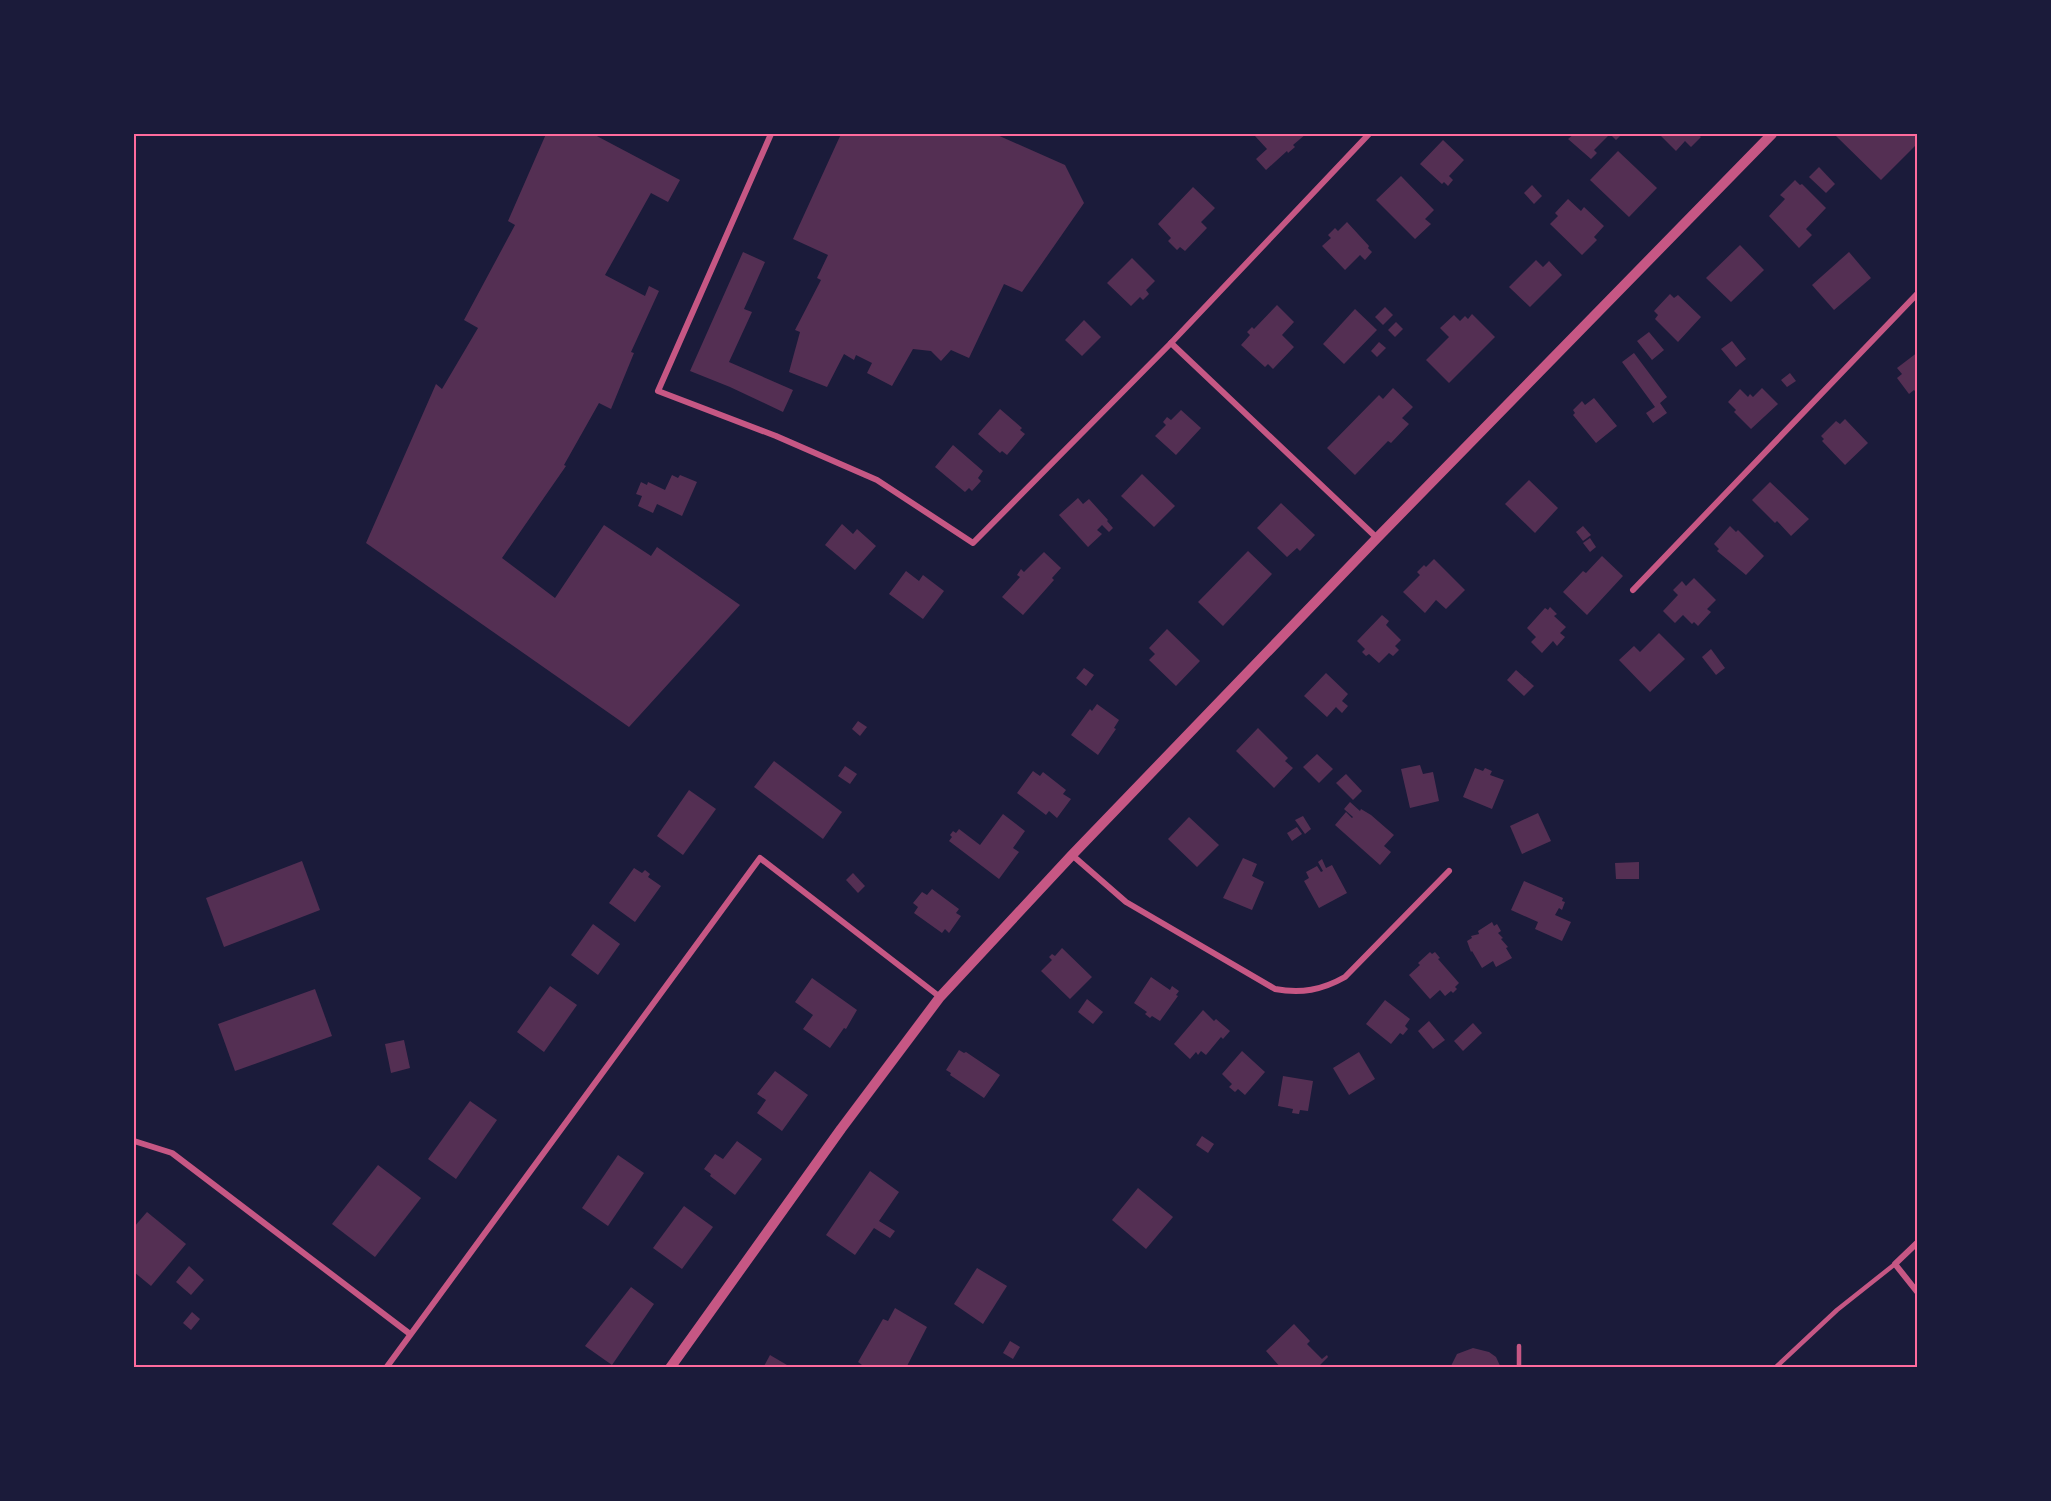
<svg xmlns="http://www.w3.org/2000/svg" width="2051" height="1501" font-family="Jost,sans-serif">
<rect width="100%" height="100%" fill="#1b1b3a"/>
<!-- building -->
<g fill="#542f53">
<path d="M546,134h47l87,46 -12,22 -17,-9 -46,82 40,21 4,-10 10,5 -28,61 3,1 -23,56 -12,-6 -35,62 2,1 -64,92 53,40 49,-73 47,31 6,-9 83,58 -111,122 -263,-184 70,-159 6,5 36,-61 -14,-8 51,-95 -7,-4z"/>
<path d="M841,134h154l70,31 19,38 -62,89 -18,-8 -35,74 -18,-8 -10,11 -10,-10 -18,-2 -21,37 -25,-13 5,-10 -16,-8 -2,5 -10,-6 -17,33 -38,-15 11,-40 -5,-2 26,-50 -4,-2 11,-23 -35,-16z"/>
<path d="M1258,134h48l-13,11 2,2 -7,6 -1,-2 -21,19 -10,-11 11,-10 -12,-13z"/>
<path d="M1574,134h48l-6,6 -6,-6 -16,16 3,3 -6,6 -23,-20z"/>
<path d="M1659,134h38l4,3 -10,10 -6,-6 -9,10z"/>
<path d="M1838,134h23l3,1 1,-1h53v9l-37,37 -45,-44z"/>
<path d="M1443,140l21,20 -15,16 4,4 -5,6 -4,-4 -2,2 -22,-20z"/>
<path d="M1618,151l39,37 -28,29 -39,-37z"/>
<path d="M1819,167l16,17 -9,9 -17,-16z"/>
<path d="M1401,176l33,34 -9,9 6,5 -16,15 -39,-39z"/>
<path d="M1795,180l5,5 2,-1 24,24 -20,21 6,6 -13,13 -30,-32 16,-17 -5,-4z"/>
<path d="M1532,185l10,11 -8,8 -10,-11z"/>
<path d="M1193,187l22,21 -14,14 6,6 -22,23 -5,-4 -3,3 -9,-9 3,-3 -13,-14z"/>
<path d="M1568,199l13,12 3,-4 20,19 -10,11 3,3 -15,15 -32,-31 8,-8 -3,-3z"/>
<path d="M1347,222l22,24 -1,2 4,4 -7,8 -5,-5 -15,15 -23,-24 9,-8 -3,-3 7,-7 3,3z"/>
<path d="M1740,245l24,25 -33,32 -25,-24z"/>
<path d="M743,252l22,10 -21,47 8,3 -23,50 64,28 -10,22 -53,-25 -40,-16z"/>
<path d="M1849,252l22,26 -37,32 -22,-25z"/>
<path d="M1132,258l23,23 -9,9 3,4 -6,6 -3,-3 -9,9 -24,-23z"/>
<path d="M1536,260l7,7 6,-6 13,14 -32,32 -21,-20z"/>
<path d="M1670,294l4,4 4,-3 23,22 -23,25 -23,-23 3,-4 -4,-4z"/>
<path d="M1277,305l17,17 -12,13 12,12 -21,22 -5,-5 -3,3 -24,-22 9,-10 -3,-3 5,-5 2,2z"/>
<path d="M1385,307l8,8 -10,10 -8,-8z"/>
<path d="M1355,309l22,21 -33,34 -21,-20z"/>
<path d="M1472,314l23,23 -46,46 -23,-23 23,-23 -9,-9 14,-13 6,6 5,-5 3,3z"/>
<path d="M1084,320l17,17 -19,19 -17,-16z"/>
<path d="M1396,322l7,7 -8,8 -7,-7z"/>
<path d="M1649,332l15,18 -12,10 -15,-19z"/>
<path d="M1732,341l14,18 -10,8 -15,-18z"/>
<path d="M1379,342l7,6 -9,9 -6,-6z"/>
<path d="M1918,352v43l-4,-5 -5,4 -12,-16 5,-4 -5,-6z"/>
<path d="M1634,353l33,44 -7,6 7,10 -14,10 -7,-10 9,-6 -33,-45z"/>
<path d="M1790,373l6,8 -9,6 -6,-7z"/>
<path d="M1393,388l20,19 -11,11 7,6 -18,19 -3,-2 -33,34 -28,-27 52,-53 4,4z"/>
<path d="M1762,388l16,16 -27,25 -17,-17 2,-2 -8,-8 12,-13 8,8 2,-3 3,3z"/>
<path d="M1594,398l23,28 -21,17 -23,-28 2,-2 -2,-3 9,-9 3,4z"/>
<path d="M1000,409l22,19 -2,2 5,4 -18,21 -5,-4 -2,2 -22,-19z"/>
<path d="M1181,410l20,18 -25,27 -21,-19 11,-11 -3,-3 4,-5 4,3z"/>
<path d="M1845,419l23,24 -23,22 -23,-24 2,-2 -3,-3 15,-15 4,3z"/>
<path d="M953,445l30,26 -5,7 3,3 -9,10 -3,-3 -4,4 -30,-25z"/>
<path d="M1142,474l33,32 -21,21 -33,-31z"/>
<path d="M672,475l6,3 2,-3 17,7 -15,34 -25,-12 -4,9 -15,-7 4,-10 -6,-2 5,-12 6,3 1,-3 17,8z"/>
<path d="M1529,480l29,28 -23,25 -30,-29z"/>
<path d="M1770,482l39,37 -18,17 -14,-15 -2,2 -23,-23z"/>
<path d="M1078,498l5,6 6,-5 19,21 -1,1 6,7 -4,4 -7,-7 -5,5 5,4 -14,13 -29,-32z"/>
<path d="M1281,503l34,32 -15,16 -3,-3 -10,9 -30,-29z"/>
<path d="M842,524l11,10 4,-5 19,17 -21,24 -30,-25z"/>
<path d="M1583,526l8,9 -8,6 -7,-9z"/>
<path d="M1730,526l6,6 2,-2 26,26 -18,19 -29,-24 2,-2 -5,-5z"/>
<path d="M1590,538l6,9 -6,5 -7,-9z"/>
<path d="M1248,551l24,23 -49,52 -25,-24z"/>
<path d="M1044,552l17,16 -9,10 2,2 -31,35 -21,-18 18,-20 -3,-2 4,-6 3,3z"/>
<path d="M1602,556l21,20 -36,39 -24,-23 20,-21 3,2z"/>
<path d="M1434,559l31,31 -19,19 -10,-9 -11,13 -22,-21 17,-17 -3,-3 7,-7 2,2z"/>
<path d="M906,571l13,10 4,-6 21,16 -21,28 -34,-25z"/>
<path d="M1694,578l22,22 -9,9 4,3 -13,14 -4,-4 -2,2 -9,-9 -8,8 -12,-12 15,-16 -5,-5 9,-9 4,5z"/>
<path d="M1550,607l7,7 -3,2 12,11 -6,6 5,4 -8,9 -4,-5 -11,12 -11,-11 5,-5 -9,-9 18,-20 3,2z"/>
<path d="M1382,615l7,6 -3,4 15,15 -6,6 4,4 -6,6 -4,-3 -10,10 -10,-9 -3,2 -4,-4 3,-3 -8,-8z"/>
<path d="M1167,629l33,32 -24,25 -27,-26 6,-6 -6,-6z"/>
<path d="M1659,633l26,26 -35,33 -31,-32 15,-14 6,6z"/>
<path d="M1711,649l14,19 -9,7 -14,-18z"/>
<path d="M1084,668l10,7 -8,11 -10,-8z"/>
<path d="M1516,670l18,16 -10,10 -17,-16z"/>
<path d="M1326,673l22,21 -6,7 6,5 -6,7 -6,-6 -9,10 -23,-21z"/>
<path d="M1097,704l22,16 -5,8 2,1 -18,26 -27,-20 19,-26 2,2z"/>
<path d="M858,721l9,6 -7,9 -8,-7z"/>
<path d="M1258,728l30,30 -3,3 8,7 -19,20 -38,-37z"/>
<path d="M1317,754l16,15 -14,14 -16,-16z"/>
<path d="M774,761l68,51 -19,27 -69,-52z"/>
<path d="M1420,765l3,9 10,-2 6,29 -29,7 -9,-39z"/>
<path d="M845,766l12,8 -7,10 -12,-8z"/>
<path d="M1475,768l8,3 2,-3 7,3 -2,4 14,5 -12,29 -29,-12z"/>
<path d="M1033,771l7,5 3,-4 23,18 -3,4 8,5 -14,19 -8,-7 -3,4 -29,-22z"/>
<path d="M1346,774l16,17 -9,9 -17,-17z"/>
<path d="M689,790l27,19 -33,46 -26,-19z"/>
<path d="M1350,802l10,9 1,-2 10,6 23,20 -10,11 7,6 -11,13 -45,-40 11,-13 6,6 1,-1 -9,-8z"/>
<path d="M1538,813l13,28 -29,13 -12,-28z"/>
<path d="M1003,814l22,17 -12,17 6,4 -20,27 -50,-38 3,-4 -2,-2 3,-4 3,2 3,-4 21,16z"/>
<path d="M1303,816l8,13 -6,5 -10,-14z"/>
<path d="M1189,817l30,28 -22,22 -29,-28z"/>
<path d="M1297,827l5,7 -10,7 -5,-8z"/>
<path d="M1243,858l14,6 -5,12 12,6 -12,28 -29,-12z"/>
<path d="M1322,859l4,9 6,-3 15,28 -28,15 -15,-27 5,-3 -3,-6 11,-6 4,6 2,-1 -5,-9z"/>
<path d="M302,861l18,49 -96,37 -18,-49z"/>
<path d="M1639,862v17h-23l-1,-16z"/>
<path d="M634,868l8,5 3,-3 5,4 -2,3 13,9 -26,36 -26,-19z"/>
<path d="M853,873l12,13 -7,7 -12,-13z"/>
<path d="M1524,881l39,17 -1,3 3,1 -3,8 -3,-2 -4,7 16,7 -9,19 -27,-12 3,-7 -27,-12z"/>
<path d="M932,889l27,20 -3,4 5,3 -12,17 -4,-4 -3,4 -28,-20 4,-6 -5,-4 9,-11 5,3z"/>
<path d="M1492,922l2,4 3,-2 4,7 -3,2 5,5 -2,1 7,8 -2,1 6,10 -16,9 -3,-6 -11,7 -10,-17 -1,1 -4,-11 5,-3 -1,-2 8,-2 -1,-3z"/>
<path d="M593,924l27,20 -22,31 -27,-20z"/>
<path d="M1062,948l30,29 -22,22 -29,-28 11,-11 -3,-3 3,-3 3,2z"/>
<path d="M1430,952l2,2 3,-2 5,6 -2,1 21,24 -4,4 2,2 -4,4 -2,-2 -6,5 -5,-6 -10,9 -21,-24 11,-10 -2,-2z"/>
<path d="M1151,977l19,13 2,-4 7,5 -3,4 2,1 -18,25 -8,-5 -2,2 -5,-4 2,-2 -13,-9z"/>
<path d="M812,978l45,32 -11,19 -2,-1 -14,20 -27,-19 10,-14 -18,-13z"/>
<path d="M550,986l27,19 -33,47 -27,-20z"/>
<path d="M315,989l17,47 -97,35 -17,-47z"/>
<path d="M1087,999l16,13 -10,12 -15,-12z"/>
<path d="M1385,1000l25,19 -5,7 3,3 -5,6 -3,-2 -9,11 -25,-20z"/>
<path d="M1203,1010l11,11 2,-2 14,12 -7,8 -2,-2 -15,18 -5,-4 -3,4 -2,-3 -6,7 -16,-15z"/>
<path d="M1429,1021l16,19 -12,9 -15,-18z"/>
<path d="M1473,1023l9,10 -19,18 -9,-10z"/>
<path d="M404,1040l6,28 -19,5 -6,-29z"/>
<path d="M959,1050l5,3 2,-1 34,23 -16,23 -34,-23 1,-2 -5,-3z"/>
<path d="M1242,1051l23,21 -20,23 -7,-6 -3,3 -6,-5 3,-3 -10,-10z"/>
<path d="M1359,1052l16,27 -26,16 -16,-27z"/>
<path d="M775,1071l33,24 -26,36 -25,-18 9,-13 -9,-6z"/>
<path d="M1283,1076l30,5 -5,30 -8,-1 -1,4 -7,-1 1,-4 -15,-3z"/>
<path d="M470,1101l27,19 -41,59 -28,-20z"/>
<path d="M1202,1136l12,8 -6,9 -12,-8z"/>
<path d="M737,1141l25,18 -27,36 -25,-19 1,-2 -7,-5 11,-15 8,5z"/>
<path d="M618,1155l26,18 -36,53 -26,-18z"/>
<path d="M378,1165l43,33 -46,59 -43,-33z"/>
<path d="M870,1171l29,21 -20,29 16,10 -5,7 -16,-10 -19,27 -29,-20z"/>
<path d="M1138,1188l35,29 -27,32 -34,-29z"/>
<path d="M684,1206l29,21 -31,42 -29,-21z"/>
<path d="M147,1212l39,32 -35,42 -17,-14v-45z"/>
<path d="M189,1266l15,14 -13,15 -15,-13z"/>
<path d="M977,1268l30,18 -24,38 -29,-20z"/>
<path d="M631,1287l23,17 -42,61 -27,-19z"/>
<path d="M895,1308l32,19 -21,41h-45l1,-3 -4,-3 25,-43 5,2z"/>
<path d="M192,1312l8,7 -9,11 -8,-7z"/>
<path d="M1294,1324l16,17 -3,3 15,15 5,-4 1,2 -11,11h-36l-15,-17z"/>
<path d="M1010,1341l10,6 -7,12 -10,-6z"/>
<path d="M1473,1348l16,4 7,5 5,11h-51l7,-14z"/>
<path d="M770,1355l17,10 -2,3h-22z"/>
</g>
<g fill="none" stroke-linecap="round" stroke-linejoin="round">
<!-- service -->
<g stroke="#c65784" stroke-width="4.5">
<path d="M1519,1346v22"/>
<path d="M1775,1368l62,-58 58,-46"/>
</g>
<!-- minor -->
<g stroke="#c65784" stroke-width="6">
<path d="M771,134l-113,257 118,45 101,44 96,63 198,-200 198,-209"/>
<path d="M1171,343l206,195"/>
<path d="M1633,590l285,-297"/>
<path d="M1072,855l54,47 149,87c26,5 47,1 70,-12l104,-106"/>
<path d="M134,1141l38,12 238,181"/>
<path d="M1918,1242l-23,22 23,29"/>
<path d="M386,1368l374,-510 180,139"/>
</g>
<!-- tertiary -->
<path stroke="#c65784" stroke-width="10" d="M670,1368l171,-239 99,-132 132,-142 305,-317 395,-404"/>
</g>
<!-- border -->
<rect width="2051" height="1501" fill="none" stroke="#1b1b3a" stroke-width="270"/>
<rect x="135" y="135" width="1781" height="1231" fill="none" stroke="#ff6b9d" stroke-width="2"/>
</svg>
